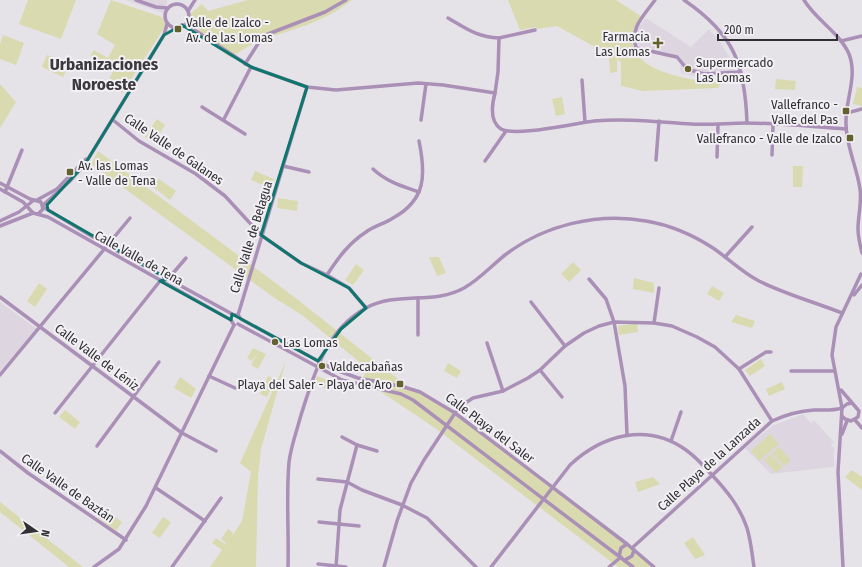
<svg xmlns="http://www.w3.org/2000/svg" width="862" height="567" font-family="'Fira Sans Condensed',sans-serif">
<rect width="100%" height="100%" fill="#e6e3e8"/>
<!-- built -->
<g fill="#ddd6e1">
<path d="M126,0h41v4l-4,9z"/>
<path d="M646,18l45,29 18,-18 11,13 11,18 4,15 -33,3 -21,-5 -2,-13 -34,-9 -8,-4 -2,-10 3,-10z"/>
<path d="M0,302l37,27 -37,42z"/>
<path d="M803,414l8,9 3,-3 20,22 -3,3 3,3v19l-63,7 -26,-26 27,-22z"/>
</g>
<!-- green -->
<g fill="#d9dab0">
<path d="M28,0h48l-15,39 -42,-15z"/>
<path d="M111,0l51,17 4,8 -44,68 -15,-9 7,-15 -24,-13 4,-6 14,8 7,-13 -18,-11z"/>
<path d="M248,0h104c-9,6 -17,13 -27,17 -31,16 -66,18 -94,41 -11,-9 -42,-29 -41,-44l12,-10 6,7z"/>
<path d="M508,0h108l26,17c-38,50 46,65 80,65l-4,6 -75,3 -22,-5v-24l-4,-3v13l-7,1 -1,-16h4l-56,-31 -20,3 -1,-2 -16,3z"/>
<path d="M3,35l21,8 -8,22 -16,-6v-15z"/>
<path d="M47,55l22,10 -6,12 -21,-10z"/>
<path d="M776,79l20,2 -1,9 -20,-1z"/>
<path d="M0,84l16,18 -16,26z"/>
<path d="M857,87l5,1v18l-9,-2z"/>
<path d="M562,97l3,17 -9,2 -4,-17z"/>
<path d="M157,119l8,6 -11,17 -9,-5z"/>
<path d="M98,151l195,145 115,91 46,24 178,135 23,21h-37l-183,-139 -73,-49 6,-10 -66,-54 -26,-16 -185,-135z"/>
<path d="M793,166h10l-1,21h-9z"/>
<path d="M255,171l19,8 -4,9 -19,-8z"/>
<path d="M159,179l17,12 -6,9 -17,-13z"/>
<path d="M278,198l20,3 -1,10 -20,-3z"/>
<path d="M429,257h10l7,16 -9,3z"/>
<path d="M573,262l8,8 -12,12 -8,-8z"/>
<path d="M356,264l8,6 -11,15 -8,-5z"/>
<path d="M634,278l20,5v10l-21,-4z"/>
<path d="M39,283l8,6 -12,18 -8,-6z"/>
<path d="M712,286l12,7 -5,8 -12,-7z"/>
<path d="M736,315l19,6 -3,7 -21,-6z"/>
<path d="M637,323l1,9 -19,3 -1,-9z"/>
<path d="M253,348l13,6 -8,15 -7,-4 7,-13 -6,9 -5,-3z"/>
<path d="M761,359l4,7 -15,10 -5,-6z"/>
<path d="M286,361l-25,88 -3,27 -2,91h-46l12,-17 -10,-7 4,-5 9,6v2l1,-3 -5,-4 7,-10 5,4 -1,3 10,-15 9,-49 -11,-9z"/>
<path d="M448,363l13,8 -4,7 -13,-7z"/>
<path d="M268,376l7,3 -8,18 -7,-3z"/>
<path d="M317,376l13,5 -3,8 -13,-5z"/>
<path d="M180,377l16,12 -5,9 -17,-10z"/>
<path d="M782,382l3,7 -16,7 -3,-7z"/>
<path d="M65,410l15,12 -5,7 -16,-12z"/>
<path d="M770,434l9,10 -20,17 -8,-10z"/>
<path d="M779,447l12,13 -7,6 -12,-13z"/>
<path d="M771,454l12,13 -7,6 -12,-13z"/>
<path d="M852,470l10,7v13l-17,-13z"/>
<path d="M653,477l7,7 -22,8 -3,-10z"/>
<path d="M0,502l83,65h-14l-69,-55z"/>
<path d="M104,509l18,13 -6,9 -18,-13z"/>
<path d="M163,517l8,5 -11,16 -8,-5z"/>
<path d="M693,537l12,18 -10,4 -11,-16z"/>
</g>
<g fill="none" stroke-linecap="round" stroke-linejoin="round">
<!-- street -->
<g stroke="#aa8fb7" stroke-width="3.5">
<path d="M136,0l20,7 12,1"/>
<path d="M655,0c-12,17 -25,27 -19,48l41,9 10,12 17,5 37,-2"/>
<path d="M684,0c50,34 61,64 63,123"/>
<path d="M804,0c12,20 36,33 45,54 9,23 -4,46 -3,70 0,22 11,43 14,65 2,14 -2,26 -2,40 0,8 2,16 4,24"/>
<circle cx="177" cy="16" r="12"/>
<path d="M188,11l7,-11"/>
<path d="M448,18c19,11 29,19 51,20l-1,34 -3,21"/>
<path d="M188,19l5,10"/>
<path d="M182,25l11,4 58,38 56,20 29,3 82,-7 25,2 52,8c-3,11 -6,28 6,36 14,8 75,-6 93,-8 32,-3 65,1 97,3 19,1 37,-1 55,-1 33,0 67,4 100,6"/>
<path d="M499,38l36,-8"/>
<path d="M841,41l21,-5"/>
<path d="M245,64l18,-28 62,-24 21,-12"/>
<path d="M582,80l3,42"/>
<path d="M202,107l43,27"/>
<path d="M847,113l15,-4"/>
<path d="M224,119l27,-52"/>
<path d="M113,120l26,21 57,33 29,22 36,39 40,28 26,12 22,13 17,20"/>
<path d="M421,120l5,-36"/>
<path d="M772,155l1,-30"/>
<path d="M717,157l1,-32"/>
<path d="M656,160l3,-39"/>
<path d="M485,161l21,-30"/>
<path d="M283,166l26,6"/>
<path d="M373,169c14,13 29,17 46,23"/>
<path d="M0,183l30,16 11,3 2,7 -5,5"/>
<path d="M0,189l23,13 10,11"/>
<path d="M5,192l17,-42"/>
<path d="M37,200l20,-11 29,-30"/>
<path d="M43,205l26,-23 16,-18 79,-129 3,-11"/>
<path d="M43,207l65,39 126,69h4"/>
<path d="M0,221l19,-9 15,-12"/>
<path d="M0,226l33,-13 15,4 183,103 3,5"/>
<path d="M725,257l27,-30"/>
<path d="M327,275c11,-17 22,-32 39,-43 8,-6 18,-8 27,-14 33,-18 33,-43 26,-77"/>
<path d="M589,279l17,20 8,23 11,64 2,49"/>
<path d="M854,295l8,-10"/>
<path d="M0,297l182,136 34,18"/>
<path d="M531,302l34,44"/>
<path d="M238,315l3,4 92,50 25,9 46,9 16,5 35,21 172,131 27,23"/>
<path d="M238,315l69,-228"/>
<path d="M654,323l5,-35"/>
<path d="M238,324l104,56 59,14 12,6 220,167"/>
<path d="M418,335v-37"/>
<path d="M487,343l16,48"/>
<path d="M739,369l27,-17h5"/>
<path d="M540,370l22,27"/>
<path d="M791,371h43"/>
<path d="M0,375l130,-157"/>
<path d="M209,376l26,12"/>
<path d="M841,390l18,21 -1,6 -7,4 -6,-2 -3,-3"/>
<path d="M842,408l5,-4 5,-1"/>
<path d="M55,413l105,-132 8,-2 18,-21"/>
<path d="M855,420l7,8"/>
<path d="M842,434l5,-13"/>
<path d="M342,437l15,8 20,6"/>
<path d="M671,441l10,-29"/>
<path d="M97,446l62,-84"/>
<path d="M0,451l28,22 98,67"/>
<path d="M318,479l29,3 15,8 40,15 25,13 49,49"/>
<path d="M156,488l49,33"/>
<path d="M319,522l40,4"/>
<path d="M632,548l140,-127c13,-6 27,-10 42,-11 10,0 18,1 28,-2"/>
<path d="M619,556l2,-8 6,-4"/>
<path d="M625,560l7,-4 2,-6"/>
<path d="M318,564l28,3"/>
<path d="M94,567l25,-18 27,-43 88,-181"/>
<path d="M172,567l49,-69"/>
<path d="M288,567c1,-35 -2,-70 1,-105 2,-16 8,-32 12,-47 13,-40 24,-85 65,-107 31,-17 68,-3 98,-20 16,-9 27,-22 41,-33 39,-30 93,-43 141,-34 24,4 47,14 67,27 16,11 29,24 46,33 26,13 55,21 83,32"/>
<path d="M336,567l4,-57 17,-65"/>
<path d="M384,567l13,-46 14,-38 13,-23 35,-53 14,-9 30,-7 25,-13 12,-8 25,-24 19,-13 15,-7 15,-4 40,1 18,3 25,11 18,10 24,22 33,52"/>
<path d="M491,567l79,-102c32,-30 77,-43 116,-15 10,7 18,16 26,25 15,16 28,32 35,53 4,13 5,26 7,39"/>
<path d="M609,567l12,-10"/>
<path d="M843,567l-5,-95 4,-64 -10,-53 4,-28 25,-53"/>
</g>
</g>
<!-- marked area -->
<path fill="none" stroke="#0f766e" stroke-width="3" stroke-linejoin="round" d="M182,25l69,42 56,20 -46,148 40,28 48,25 17,20 -25,21 -23,32 -86,-47 -1,6 -71,-39 8,-2 -120,-69 -1,-5 38,-41 79,-129z"/>
<!-- markers -->
<g fill="#63622f" stroke="#f3f0f5" stroke-width="1.5">
<rect x="174" y="25" width="8" height="8" rx="2"/>
<path d="M656 37h4v4h4v4h-4v4h-4v-4h-4v-4h4z"/>
<circle cx="688" cy="69" r="4"/>
<rect x="842" y="107" width="8" height="8" rx="2"/>
<rect x="846" y="134" width="8" height="8" rx="2"/>
<rect x="66" y="168" width="8" height="8" rx="2"/>
<circle cx="275" cy="342" r="4"/>
<circle cx="322" cy="366" r="4"/>
<rect x="396" y="380" width="8" height="8" rx="2"/>
</g>
<g text-anchor="middle" dominant-baseline="central" stroke-width="4" stroke-linejoin="round" paint-order="stroke">
<!-- poi labels -->
<g font-size="13" fill="#313032" stroke="#f3f0f5" text-anchor="start">
<text x="186" y="22">Valle de Izalco -<tspan x="186" dy="15">Av. de las Lomas</tspan></text>
<text x="650" y="36" text-anchor="end">Farmacia<tspan x="650" dy="15">Las Lomas</tspan></text>
<text x="696" y="62">Supermercado<tspan x="696" dy="15">Las Lomas</tspan></text>
<text x="838" y="104" text-anchor="end">Vallefranco -<tspan x="838" dy="15">Valle del Pas</tspan></text>
<text x="842" y="138" text-anchor="end">Vallefranco - Valle de Izalco</text>
<text x="78" y="165">Av. las Lomas<tspan x="78" dy="15">- Valle de Tena</tspan></text>
<text x="283" y="342">Las Lomas</text>
<text x="330" y="366">Valdecabañas</text>
<text x="392" y="384" text-anchor="end">Playa del Saler - Playa de Aro</text>
</g>
<!-- street labels -->
<g font-size="13" fill="#313032" stroke="#f3f0f5">
<text transform="translate(174 149) rotate(34)">Calle Valle de Galanes</text>
<text transform="translate(251 237) rotate(-73)">Calle Valle de Belagua</text>
<text transform="translate(139 258) rotate(29)">Calle Valle de Tena</text>
<text transform="translate(97 357) rotate(37)">Calle Valle de Léniz</text>
<text transform="translate(490 428) rotate(37)">Calle Playa del Saler</text>
<text transform="translate(709 464) rotate(-42)">Calle Playa de la Lanzada</text>
<text transform="translate(68 488) rotate(35)">Calle Valle de Baztán</text>
</g>
<!-- district labels -->
<g font-size="17" font-weight="bold" fill="#3b393d" stroke="#f3f0f5">
<text x="104" y="64">Urbanizaciones<tspan x="104" dy="20">Noroeste</tspan></text>
</g>
</g>
<!-- north arrow -->
<g transform="translate(36 531) rotate(103)" stroke="#f3f0f5" stroke-width="3" paint-order="stroke">
<path d="M0-3L7 15L0 10L-7 15Z" fill="#313032"/>
<text y="-6" font-size="11" font-weight="bold" text-anchor="middle" fill="#313032">N</text>
</g>
<!-- scale -->
<path d="M718 34v6h119v-6" fill="none" stroke="#313032" stroke-width="2"/>
<text x="724" y="34" font-size="12" fill="#313032" stroke="#f3f0f5" stroke-width="3" paint-order="stroke">200 m</text>
</svg>
